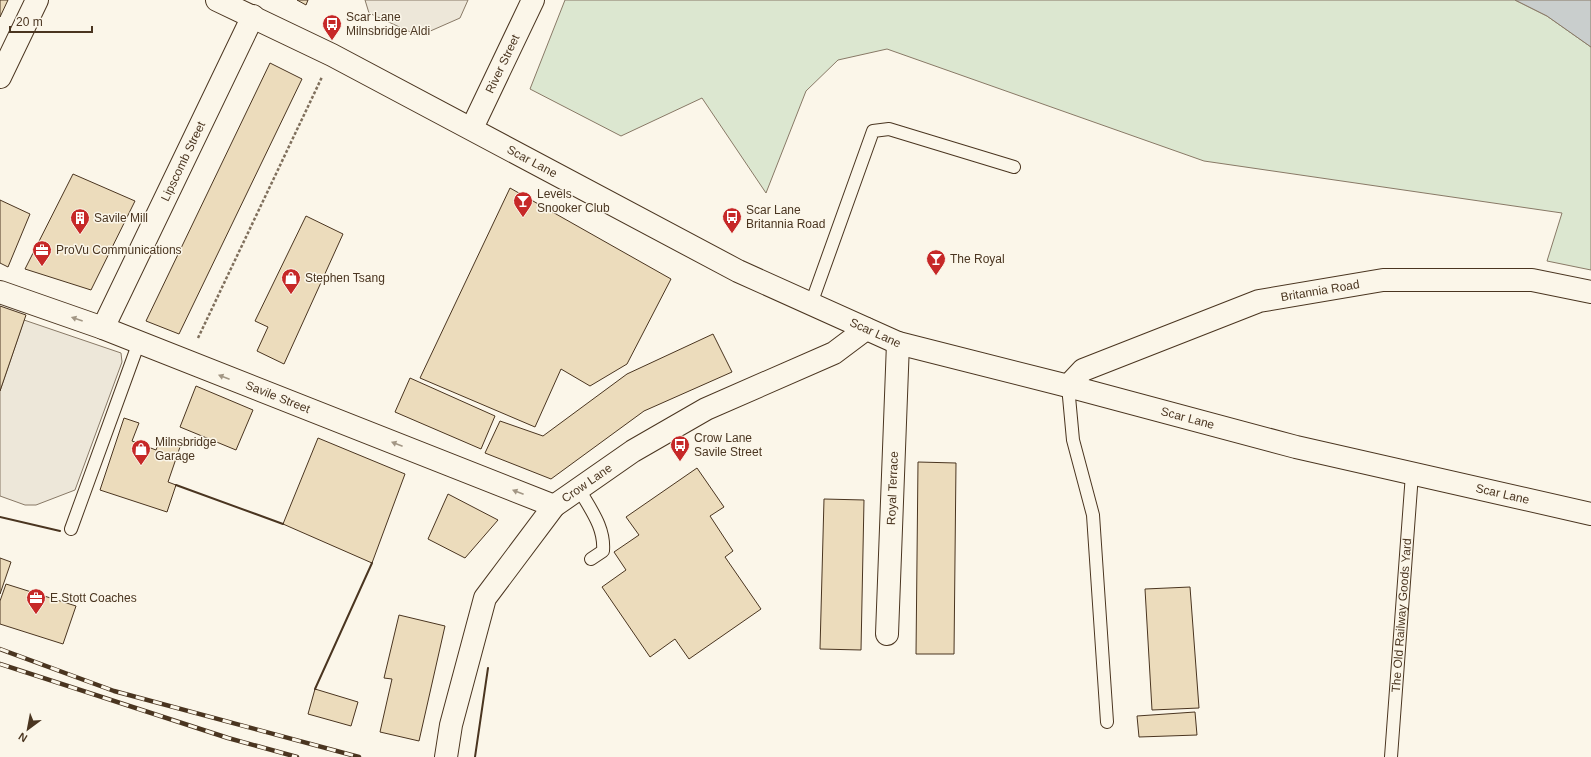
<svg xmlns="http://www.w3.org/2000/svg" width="1591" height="757" font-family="Arial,sans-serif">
<rect width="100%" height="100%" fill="#fbf6e9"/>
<!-- green -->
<path fill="#dce7d0" stroke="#887966" d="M565,0h950l32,16 44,31v223l-44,-9 15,-48 -358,-52 -317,-112 -49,11 -32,31 -40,102 -64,-95 -81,38 -91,-47z"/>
<!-- parking -->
<g fill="#ede7d9" stroke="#887966">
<path d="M365,0h103l-8,18 -41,18 -50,-23z"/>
<path d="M24,320l97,33 1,9 -47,128 -39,15h-11l-25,-9v-105z"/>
</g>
<!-- water -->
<path fill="#c9cecd" stroke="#887966" d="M1515,0h76v47l-44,-31z"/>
<!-- building -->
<g fill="#ecdcbc" stroke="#4a3520">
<path d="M0,0h8l-8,17z"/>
<path d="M297,0h11l-2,5z"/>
<path d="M270,63l32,16 -123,255 -33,-13z"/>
<path d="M73,174l62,27 -44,89 -66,-21z"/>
<path d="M510,188l161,91 -44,85 -37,22 -29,-17 -26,58 -115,-49z"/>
<path d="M0,200l30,14 -22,53 -8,-4z"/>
<path d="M306,216l37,18 -59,130 -27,-13 11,-24 -13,-6z"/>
<path d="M0,306l26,9 -26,76z"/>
<path d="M713,334l19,38 -88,39 -93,68 -66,-26 15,-32 43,15 84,-62z"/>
<path d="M410,378l85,38 -14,33 -86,-37z"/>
<path d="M196,386l57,24 -17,40 -56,-23z"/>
<path d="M124,418l15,5 -7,18 24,9 4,-10 20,7 -12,35 8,3 -9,27 -67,-22z"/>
<path d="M318,438l87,36 -33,89 -89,-39z"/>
<path d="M918,462l38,1 -2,191h-38z"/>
<path d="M697,468l27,39 -14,9 23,35 -8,6 36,52 -72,50 -14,-20 -25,18 -48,-70 24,-17 -12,-18 25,-17 -13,-18z"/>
<path d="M448,494l50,26 -33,38 -37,-19z"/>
<path d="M824,499l40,1 -3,150 -41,-1z"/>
<path d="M0,558l11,4 -11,32z"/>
<path d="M6,584l70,22 -13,38 -63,-20v-23z"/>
<path d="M1190,587l9,121 -47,2 -7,-121z"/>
<path d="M399,615l46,11 -26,115 -39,-9 12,-53 -8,-1z"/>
<path d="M315,689l43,13 -7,24 -43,-12z"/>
<path d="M1195,712l2,23 -58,2 -2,-21z"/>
</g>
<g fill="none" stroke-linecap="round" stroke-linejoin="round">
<!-- lane casing -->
<g stroke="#4a3520" stroke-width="14">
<g id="lane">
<path d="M811,304l62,-173 16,-2 125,38"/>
<path d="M1068,386l5,54 20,75 14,207"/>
<path d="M579,489c11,20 26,38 24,62l-12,8"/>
<path d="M71,529l68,-187"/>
<path id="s1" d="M1391,757l21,-283"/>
</g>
</g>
<!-- street casing -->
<g stroke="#4a3520" stroke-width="24">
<g id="street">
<path id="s2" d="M472,128l61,-128"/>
<path id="s3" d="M103,328l150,-312"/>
<path id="s4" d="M887,634l11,-291"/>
</g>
</g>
<!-- secondary casing -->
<g stroke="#4a3520" stroke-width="24">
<g id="secondary">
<path id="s5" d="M217,0l115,55 406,216 160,72 170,43 228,61 295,67"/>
<path d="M0,77l37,-77"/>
<path id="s6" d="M0,292l103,36 451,178"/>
<path id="s7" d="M1068,386l15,-16 176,-69 124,-21h149l59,12"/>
<path id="s8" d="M446,757l5,-32 34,-127 69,-92 79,-55 73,-42 128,-56 32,-24"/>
</g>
</g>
<!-- path -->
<path stroke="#7f6f5c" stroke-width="2.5" stroke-dasharray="3 2" stroke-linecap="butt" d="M198,338l124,-261"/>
<!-- lane -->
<use href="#lane" stroke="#fbf6e9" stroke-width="12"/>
<!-- street -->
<use href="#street" stroke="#fbf6e9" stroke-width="22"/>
<!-- secondary -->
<use href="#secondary" stroke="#fbf6e9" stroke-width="22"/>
<!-- rail casing -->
<g stroke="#4a3520" stroke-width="4.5">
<g id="rail">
<path d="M0,649l114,42 245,66"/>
<path d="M0,664l228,74 69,19"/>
</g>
</g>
<!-- rail -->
<use href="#rail" stroke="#fbf6e9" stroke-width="3" stroke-dasharray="9" stroke-linecap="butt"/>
<!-- wall -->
<g stroke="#4a3520" stroke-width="2">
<path d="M176,485l107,39"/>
<path d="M0,517l60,14"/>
<path d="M315,689l57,-126"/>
<path d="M475,757l13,-89"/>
</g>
</g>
<!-- one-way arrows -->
<defs><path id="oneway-solid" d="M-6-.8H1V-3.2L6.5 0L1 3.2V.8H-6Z"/></defs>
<g fill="#a29684">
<use href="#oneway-solid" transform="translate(77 319) rotate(-161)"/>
<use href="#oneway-solid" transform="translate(224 377) rotate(-159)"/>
<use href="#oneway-solid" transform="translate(397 444) rotate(-159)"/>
<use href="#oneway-solid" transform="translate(518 492) rotate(-159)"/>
</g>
<!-- icons -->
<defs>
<g id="bus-pin" transform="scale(1)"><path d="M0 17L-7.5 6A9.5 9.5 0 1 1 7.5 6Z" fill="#c62828" stroke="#fbf6e9"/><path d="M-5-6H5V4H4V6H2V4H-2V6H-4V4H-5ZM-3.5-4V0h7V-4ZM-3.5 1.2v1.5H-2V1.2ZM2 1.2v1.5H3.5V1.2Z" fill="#fff"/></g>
<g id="bar-pin" transform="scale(1)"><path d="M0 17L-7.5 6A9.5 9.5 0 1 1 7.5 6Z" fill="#c62828" stroke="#fbf6e9"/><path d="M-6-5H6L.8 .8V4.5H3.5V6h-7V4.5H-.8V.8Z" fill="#fff"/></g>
<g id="building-pin" transform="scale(1)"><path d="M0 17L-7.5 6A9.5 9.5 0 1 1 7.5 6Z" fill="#c62828" stroke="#fbf6e9"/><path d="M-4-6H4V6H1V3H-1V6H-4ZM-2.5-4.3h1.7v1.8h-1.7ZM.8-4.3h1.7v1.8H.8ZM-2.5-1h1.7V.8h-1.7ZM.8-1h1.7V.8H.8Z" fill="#fff"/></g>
<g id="office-pin" transform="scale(1)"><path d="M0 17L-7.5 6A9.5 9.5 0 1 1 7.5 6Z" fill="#c62828" stroke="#fbf6e9"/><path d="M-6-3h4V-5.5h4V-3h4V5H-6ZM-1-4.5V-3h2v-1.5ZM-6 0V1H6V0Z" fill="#fff"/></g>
<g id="shop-pin" transform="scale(1)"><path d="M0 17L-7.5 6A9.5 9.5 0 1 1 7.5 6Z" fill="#c62828" stroke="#fbf6e9"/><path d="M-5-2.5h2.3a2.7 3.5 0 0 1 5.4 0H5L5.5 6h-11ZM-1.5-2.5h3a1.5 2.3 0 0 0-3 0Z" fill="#fff"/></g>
</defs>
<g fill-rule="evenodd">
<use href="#bus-pin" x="332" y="24"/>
<use href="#bar-pin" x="523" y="201"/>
<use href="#bus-pin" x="732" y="217"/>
<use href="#building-pin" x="80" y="218"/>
<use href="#office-pin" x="42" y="250"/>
<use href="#bar-pin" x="936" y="259"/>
<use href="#shop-pin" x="291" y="278"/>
<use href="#bus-pin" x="680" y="445"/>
<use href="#shop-pin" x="141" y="449"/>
<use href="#office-pin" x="36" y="598"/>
</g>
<g text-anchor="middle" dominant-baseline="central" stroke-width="3" stroke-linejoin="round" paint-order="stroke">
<!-- poi labels -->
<g font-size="12" fill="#4a3520" stroke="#fbf6e9" text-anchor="start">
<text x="346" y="17">Scar Lane<tspan x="346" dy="14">Milnsbridge Aldi</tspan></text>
<text x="537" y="194">Levels<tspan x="537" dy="14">Snooker Club</tspan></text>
<text x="746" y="210">Scar Lane<tspan x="746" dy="14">Britannia Road</tspan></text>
<text x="94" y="218">Savile Mill</text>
<text x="56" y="250">ProVu Communications</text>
<text x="950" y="259">The Royal</text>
<text x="305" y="278">Stephen Tsang</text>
<text x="694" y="438">Crow Lane<tspan x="694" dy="14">Savile Street</tspan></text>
<text x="155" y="442">Milnsbridge<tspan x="155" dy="14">Garage</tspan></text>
<text x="50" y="598">E Stott Coaches</text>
</g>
<!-- street labels -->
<g font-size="12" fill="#4a3520" stroke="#fbf6e9">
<text stroke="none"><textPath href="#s2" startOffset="71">River Street</textPath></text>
<text stroke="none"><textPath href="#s3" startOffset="185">Lipscomb Street</textPath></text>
<text stroke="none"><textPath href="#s5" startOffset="354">Scar Lane</textPath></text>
<text stroke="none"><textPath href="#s7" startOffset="273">Britannia Road</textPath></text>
<text stroke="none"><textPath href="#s5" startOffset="738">Scar Lane</textPath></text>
<text stroke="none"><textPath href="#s6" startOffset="297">Savile Street</textPath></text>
<text stroke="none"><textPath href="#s5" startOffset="1062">Scar Lane</textPath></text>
<text stroke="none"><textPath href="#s8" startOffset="319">Crow Lane</textPath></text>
<text stroke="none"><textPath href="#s4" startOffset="146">Royal Terrace</textPath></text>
<text stroke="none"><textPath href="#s5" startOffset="1386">Scar Lane</textPath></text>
<text stroke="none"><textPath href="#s1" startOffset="142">The Old Railway Goods Yard</textPath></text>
</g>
</g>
<!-- north arrow -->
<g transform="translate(28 729) rotate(212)" stroke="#fbf6e9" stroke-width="3" paint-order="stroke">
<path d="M0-3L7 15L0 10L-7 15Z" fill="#4a3520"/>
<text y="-6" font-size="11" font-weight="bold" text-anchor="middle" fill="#4a3520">N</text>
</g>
<!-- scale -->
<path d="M10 26v6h82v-6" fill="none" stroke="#4a3520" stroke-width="2"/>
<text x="16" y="26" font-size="12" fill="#4a3520" stroke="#fbf6e9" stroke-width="3" paint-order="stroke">20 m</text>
</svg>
